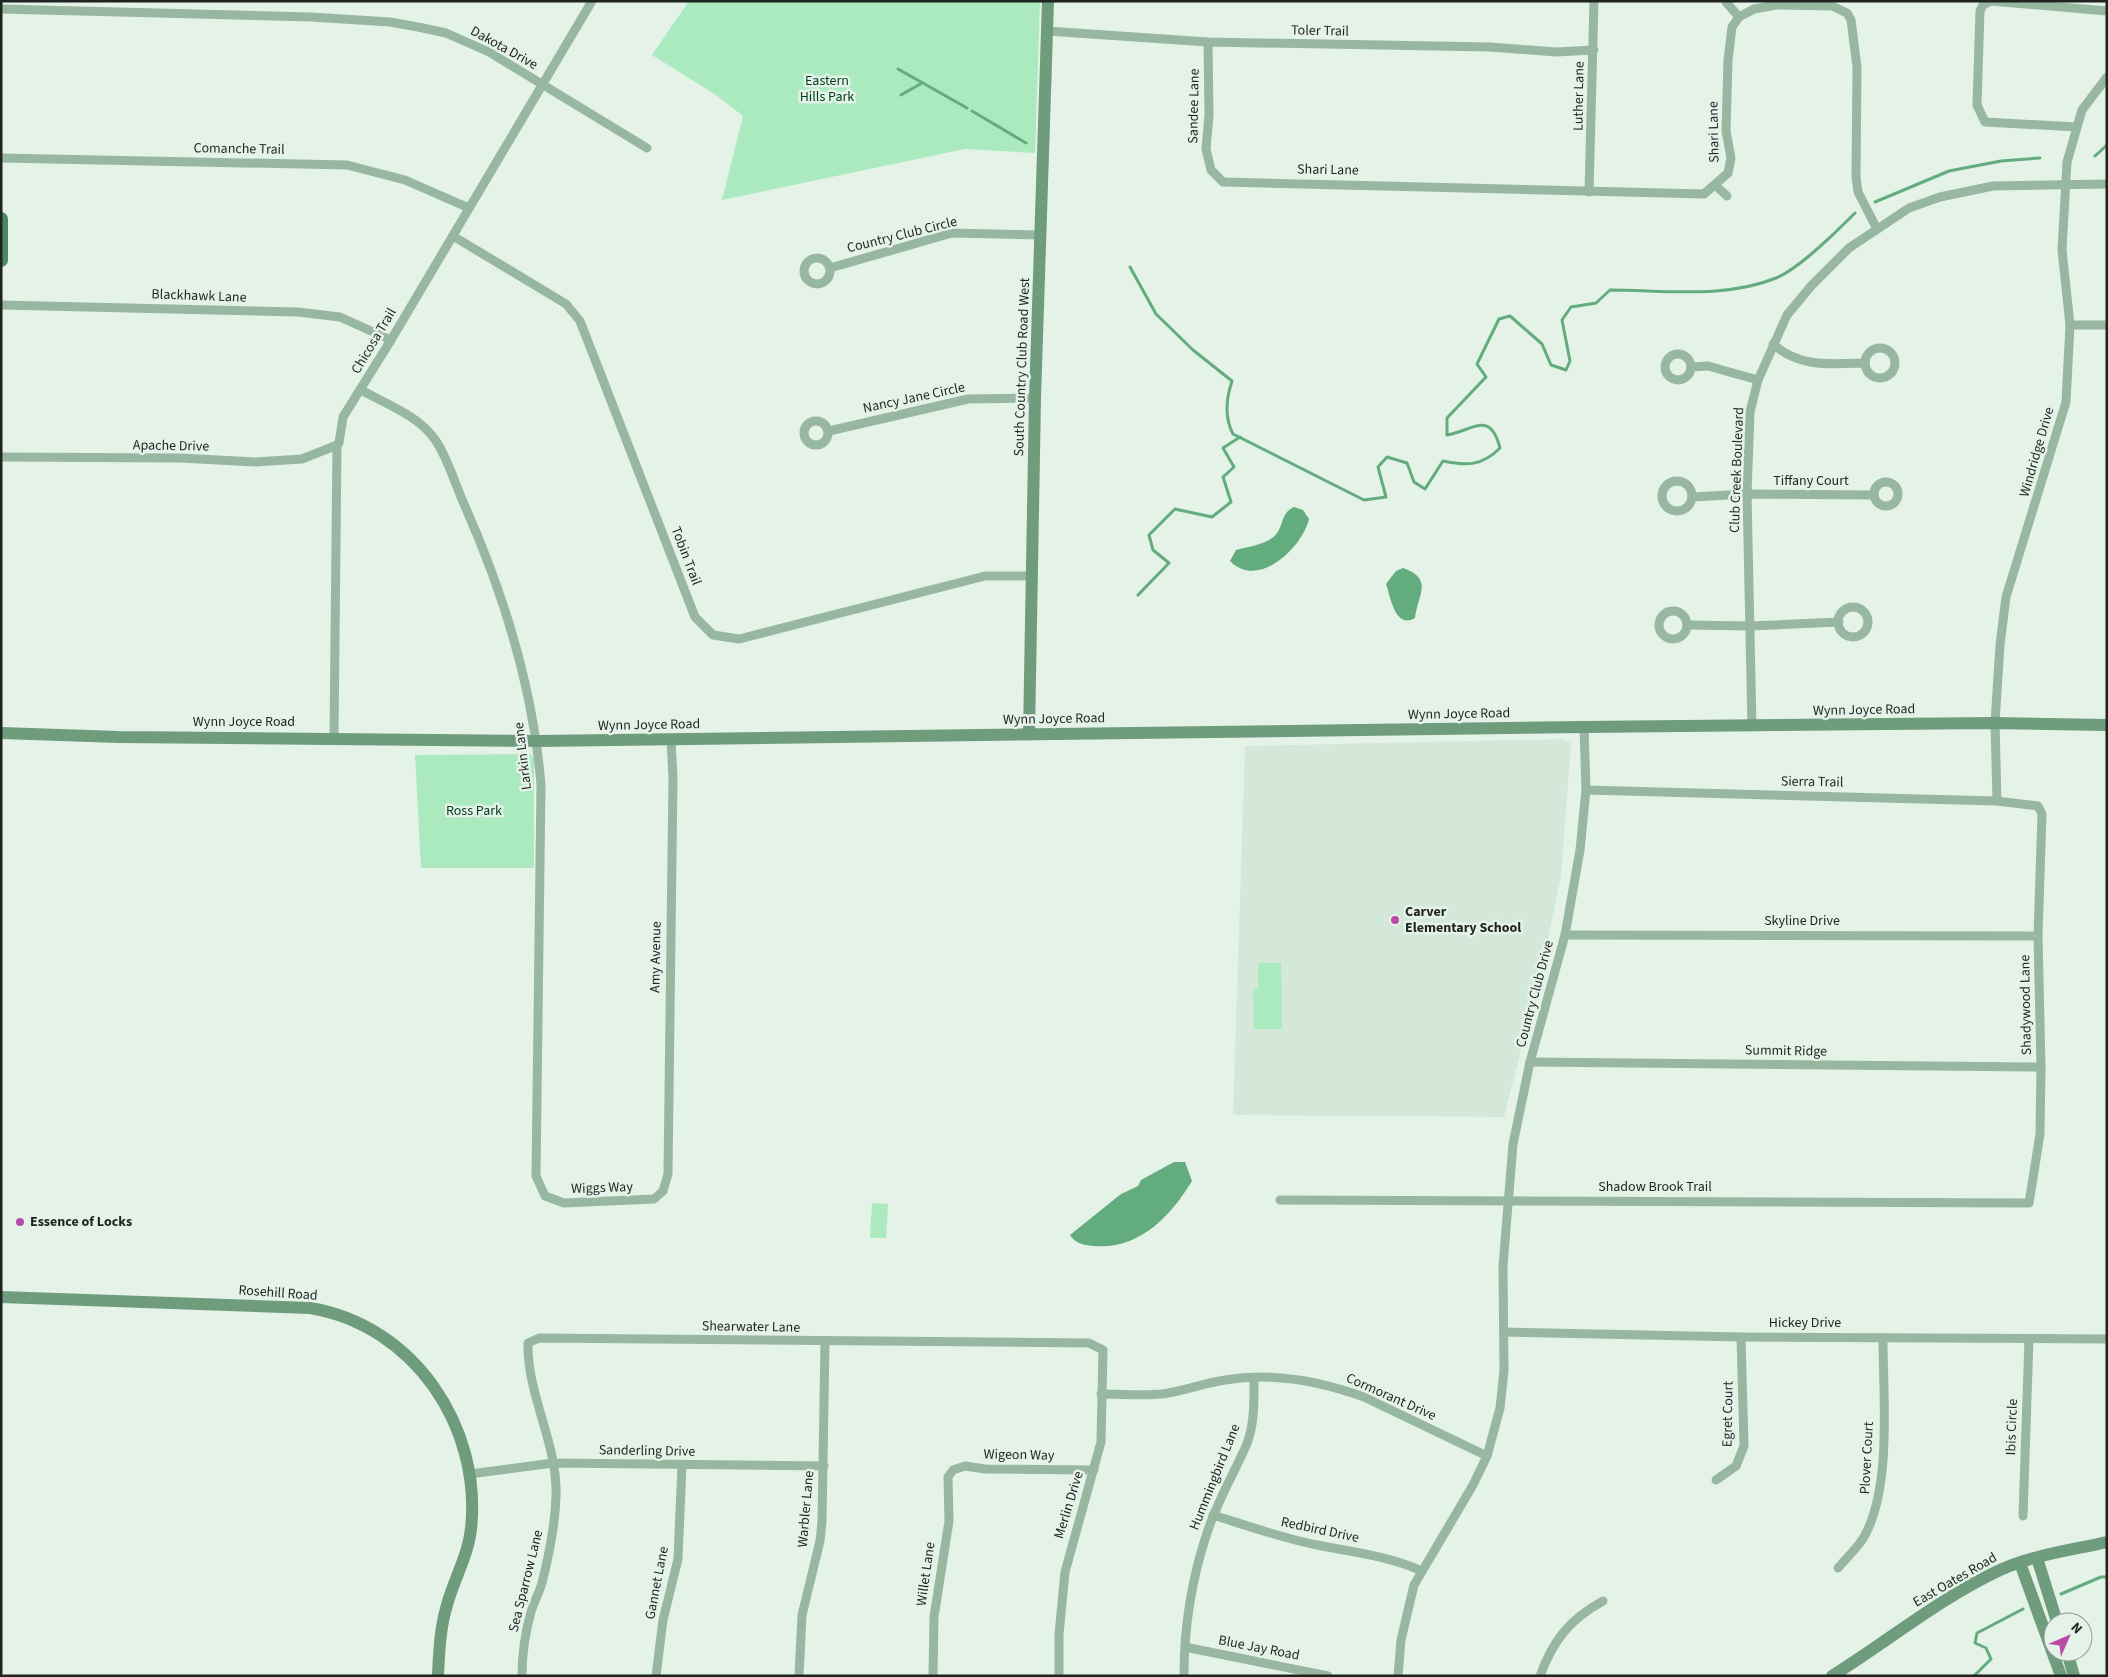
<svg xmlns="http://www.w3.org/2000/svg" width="2108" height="1677" font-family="'Source Sans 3',sans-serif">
<rect width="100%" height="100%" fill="#e4f2e8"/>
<!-- built -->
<path fill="#d4e8da" d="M1565,739l6,5 -10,132 -18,87 -39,154 -271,-2 12,-369z"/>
<!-- green -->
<g fill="#abe9bf">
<path d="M689,1h351l-5,152 -70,-4 -243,51 21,-84 -27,-21 -64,-40z"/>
<path d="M530,754l4,4v110h-113l-6,-113z"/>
<path d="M1258,963h23l1,66h-28l-1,-40h5z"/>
<path d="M872,1203l16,1 -2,34h-16z"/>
</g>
<!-- water -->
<g fill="#63ac7d">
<path d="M1294,507l9,3 6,9c-7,29 -51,71 -79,42l6,-11c11,-3 34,-6 41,-17 7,-9 4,-20 17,-26z"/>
<path d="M1403,568c31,11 15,26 12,50 -20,12 -25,-23 -29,-34l10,-13z"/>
<path d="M1174,1162h11l7,19c-22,36 -53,69 -99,65 -10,-1 -18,-3 -23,-11l51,-41 17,-8 3,-6z"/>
</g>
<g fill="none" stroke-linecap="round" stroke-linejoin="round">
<!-- stream -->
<g stroke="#63ac7d" stroke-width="3">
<path d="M898,69l69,39"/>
<path d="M901,95l21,-12"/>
<path d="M972,111l54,32"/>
<path d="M2095,156l12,-11"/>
<path d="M1875,202l74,-31 52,-10 39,-3"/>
<path d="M1130,267l26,47 37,36 39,31c-6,18 -8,36 1,53l131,66 22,-3 -8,-30 9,-10 20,6 7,19 11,7 18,-28c24,5 39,5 57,-13 -10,-38 -26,-18 -53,-13v-17l39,-41 -9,-13 22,-45 11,-3 32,28 9,21 15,5 4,-9 -8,-41 9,-13 25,-4 14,-13c53,0 115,9 166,-12 23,-9 61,-47 79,-65"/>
<path d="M1138,595l31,-32 -16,-13 -4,-15 26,-26 37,8 19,-15 -8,-25 11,-10 -11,-19 17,-11"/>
<path d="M2061,1594l40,-17h6"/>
<path d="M1974,1676l17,-17 -5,-11 -11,-5 2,-10 46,-24"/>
</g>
<!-- street -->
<g stroke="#98b7a1" stroke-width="9">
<path d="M1726,2l13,15"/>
<path d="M1,9l310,8 79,5 28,5 28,6 43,19 158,96"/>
<path d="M1047,31l161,11 282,5 66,5 38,-2"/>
<path d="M1208,42l1,73 -3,34 5,21 12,12 481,12 24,-21 3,-15 -5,-27 2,-71 4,-33 7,-10 15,-8 22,-4 56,1 15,7 4,7 6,47 -1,110 2,15 19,37"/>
<path d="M2076,127l-91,-5 -8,-17 3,-94 3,-6 8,-4 116,10"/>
<path d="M1,158l346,7 58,15 64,28"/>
<path d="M1715,185l12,11"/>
<path d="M1589,192l5,-191"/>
<path d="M453,236l113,68 14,17 115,296 18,18 26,4 246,-63h47"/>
<circle cx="817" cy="271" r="13"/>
<path d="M830,268l122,-35 89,2"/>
<path d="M1,305l297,7 42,5 51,23"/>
<path d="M2070,325h37"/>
<path d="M1773,344c26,24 59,20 92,19"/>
<circle cx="1880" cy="363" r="15"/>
<circle cx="1678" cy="367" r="13"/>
<path d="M1691,367l17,-1 50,14"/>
<path d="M361,390c25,14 59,26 75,51 12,18 19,43 28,63 40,90 69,183 77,281l-5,391 9,20 19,7 90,-4 9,-8 5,-17 5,-396 -2,-39"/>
<circle cx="816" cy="433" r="12"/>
<path d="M829,431l139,-32 67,-1"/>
<path d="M1,457l179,1 75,4 47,-3 35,-14"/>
<circle cx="1677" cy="496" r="15"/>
<circle cx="1886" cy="494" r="12"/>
<path d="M1692,497l55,-3 127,1"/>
<circle cx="1853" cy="622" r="15"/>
<circle cx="1673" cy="625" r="14"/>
<path d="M1688,625l62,1 89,-4"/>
<path d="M1752,727l-5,-233 3,-82 8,-32 29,-65 25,-30 37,-37 60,-40 31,-11 53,-11 114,-2"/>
<path d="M334,738l3,-293 2,-2 4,-26 48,-77 201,-339"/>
<path d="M1997,801l-2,-78 5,-78 6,-48 60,-195 4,-77 -8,-75 5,-88 15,-52 25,-33"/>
<path d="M1565,935l473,1"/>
<path d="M1530,1062l511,5"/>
<path d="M1280,1200l749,3 11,-69 1,-67 -3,-131 4,-122 -4,-8 -41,-5 -411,-11"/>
<path d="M1504,1332l237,5 366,2"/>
<path d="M1101,1394c20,0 41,2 61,0 22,-3 42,-11 63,-14 47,-8 95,1 139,17l123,59"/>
<path d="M470,1474l83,-11 271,3"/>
<path d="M1716,1480l20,-14 8,-20 -3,-109"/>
<path d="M1213,1515c35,11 69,23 104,30 36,7 71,11 105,26"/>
<path d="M2023,1516l6,-177"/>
<path d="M1838,1568c9,-11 21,-21 27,-33 27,-50 18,-140 18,-197"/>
<path d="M1185,1647l143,29"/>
<path d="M522,1676c0,-22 3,-43 9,-64 3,-10 8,-19 11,-29 7,-28 13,-58 14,-86 2,-54 -29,-101 -28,-154l11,-5 550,5 14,7 -2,92 -36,130 -6,62v42"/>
<path d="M656,1676l7,-56 15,-61 4,-94"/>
<path d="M799,1676l3,-61 18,-74 2,-19 3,-180"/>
<path d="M933,1676l1,-59 15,-96 -1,-44 5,-7 12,-4 20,3 109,1"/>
<path d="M1184,1676c0,-48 8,-98 23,-143 10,-31 26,-58 39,-87 9,-21 8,-47 8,-68"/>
<path d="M1398,1676l3,-36 13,-55 59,-100 14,-29 13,-48 4,-37 -1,-105 10,-122 17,-82 35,-127 15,-85 6,-60 -2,-63"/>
<path d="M1540,1676c13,-36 30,-57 63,-75"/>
</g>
<!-- secondary -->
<g stroke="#6e9c7c" stroke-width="12">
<path d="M1,733l118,4 419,4 1046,-14 411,-4 112,2"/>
<path d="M1029,734l6,-336 13,-397"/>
<path d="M1,1297l309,11c104,17 172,119 161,221 -3,27 -17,50 -24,76 -7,23 -8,47 -9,71"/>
<path d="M2037,1558l20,64"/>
<path d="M2020,1563l41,113"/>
<path d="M2067,1652l7,24"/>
<path d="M1832,1676c56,-35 108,-78 168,-106 33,-15 72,-20 107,-28"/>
</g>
<!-- primary -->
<path stroke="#4d8862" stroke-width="14" d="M1,219v41"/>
</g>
<!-- markers -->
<g fill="#ba4aa7" stroke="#e4f2e8" stroke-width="2">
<circle cx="1395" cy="920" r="5"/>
<circle cx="20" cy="1222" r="5"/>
</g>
<g text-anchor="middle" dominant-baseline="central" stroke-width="5" stroke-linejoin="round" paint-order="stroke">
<!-- street labels -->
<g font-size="14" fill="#1f2421" stroke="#e4f2e8">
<text transform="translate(1320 31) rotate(1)">Toler Trail</text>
<text transform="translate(504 48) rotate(29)">Dakota Drive</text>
<text transform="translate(1579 96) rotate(-89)">Luther Lane</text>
<text transform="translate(1194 106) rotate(-89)">Sandee Lane</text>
<text transform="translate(1714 132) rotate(-91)">Shari Lane</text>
<text transform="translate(239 149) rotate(1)">Comanche Trail</text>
<text transform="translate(1328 170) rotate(1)">Shari Lane</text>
<text transform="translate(902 235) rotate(-14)">Country Club Circle</text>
<text transform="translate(199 296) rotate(2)">Blackhawk Lane</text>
<text transform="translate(374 341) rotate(-59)">Chicosa Trail</text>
<text transform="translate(1022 367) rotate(-88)">South Country Club Road West</text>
<text transform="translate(914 398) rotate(-12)">Nancy Jane Circle</text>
<text transform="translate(171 446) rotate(1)">Apache Drive</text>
<text transform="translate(2037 452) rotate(-74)">Windridge Drive</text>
<text transform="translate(1737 470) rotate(-88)">Club Creek Boulevard</text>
<text x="1811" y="481">Tiffany Court</text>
<text transform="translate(686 556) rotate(69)">Tobin Trail</text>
<text transform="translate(1864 710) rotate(-1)">Wynn Joyce Road</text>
<text transform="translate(1459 714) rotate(-1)">Wynn Joyce Road</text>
<text transform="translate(1054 719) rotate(-1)">Wynn Joyce Road</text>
<text x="244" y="722">Wynn Joyce Road</text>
<text transform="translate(649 725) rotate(-1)">Wynn Joyce Road</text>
<text transform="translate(523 756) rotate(-97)">Larkin Lane</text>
<text transform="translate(1812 782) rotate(1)">Sierra Trail</text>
<text x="1802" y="921">Skyline Drive</text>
<text transform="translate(656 957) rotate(-89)">Amy Avenue</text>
<text transform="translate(1535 994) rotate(-75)">Country Club Drive</text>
<text transform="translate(2026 1005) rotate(-91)">Shadywood Lane</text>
<text transform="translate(1786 1051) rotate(1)">Summit Ridge</text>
<text x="1655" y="1187">Shadow Brook Trail</text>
<text transform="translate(602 1188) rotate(-2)">Wiggs Way</text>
<text transform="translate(278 1293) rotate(4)">Rosehill Road</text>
<text x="1805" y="1323">Hickey Drive</text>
<text transform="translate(751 1327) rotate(1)">Shearwater Lane</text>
<text transform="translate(1391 1397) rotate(24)">Cormorant Drive</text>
<text transform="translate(1728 1414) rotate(-89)">Egret Court</text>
<text transform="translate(2012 1427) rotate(-88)">Ibis Circle</text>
<text transform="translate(647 1451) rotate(1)">Sanderling Drive</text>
<text transform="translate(1019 1455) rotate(1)">Wigeon Way</text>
<text transform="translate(1867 1458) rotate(-87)">Plover Court</text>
<text transform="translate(1215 1477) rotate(-68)">Hummingbird Lane</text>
<text transform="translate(1069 1505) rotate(-73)">Merlin Drive</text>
<text transform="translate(806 1509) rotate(-85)">Warbler Lane</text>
<text transform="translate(1320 1530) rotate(12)">Redbird Drive</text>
<text transform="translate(926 1574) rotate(-82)">Willet Lane</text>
<text transform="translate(1955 1580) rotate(-30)">East Oates Road</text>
<text transform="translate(526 1581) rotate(-76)">Sea Sparrow Lane</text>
<text transform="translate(657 1583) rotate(-79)">Gannet Lane</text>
<text transform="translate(1259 1648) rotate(11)">Blue Jay Road</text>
</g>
<!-- park labels -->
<g font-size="14" fill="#003c1e" stroke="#e4f2e8">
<text x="827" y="81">Eastern<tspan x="827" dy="16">Hills Park</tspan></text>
<text x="474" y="811">Ross Park</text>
</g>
<!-- poi labels -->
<g font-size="14" font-weight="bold" fill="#1f2421" stroke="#e4f2e8" text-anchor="start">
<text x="1405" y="912">Carver<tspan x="1405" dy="16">Elementary School</tspan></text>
<text x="30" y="1222">Essence of Locks</text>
</g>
</g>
<!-- border -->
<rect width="2108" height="1677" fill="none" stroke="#1f2421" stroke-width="5"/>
<!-- north arrow -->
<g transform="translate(2068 1637) rotate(45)"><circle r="24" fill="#e4f2e8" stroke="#95a098"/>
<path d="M0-4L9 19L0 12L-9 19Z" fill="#ba4aa7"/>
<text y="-8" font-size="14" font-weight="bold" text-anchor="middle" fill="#1f2421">N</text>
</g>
</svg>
